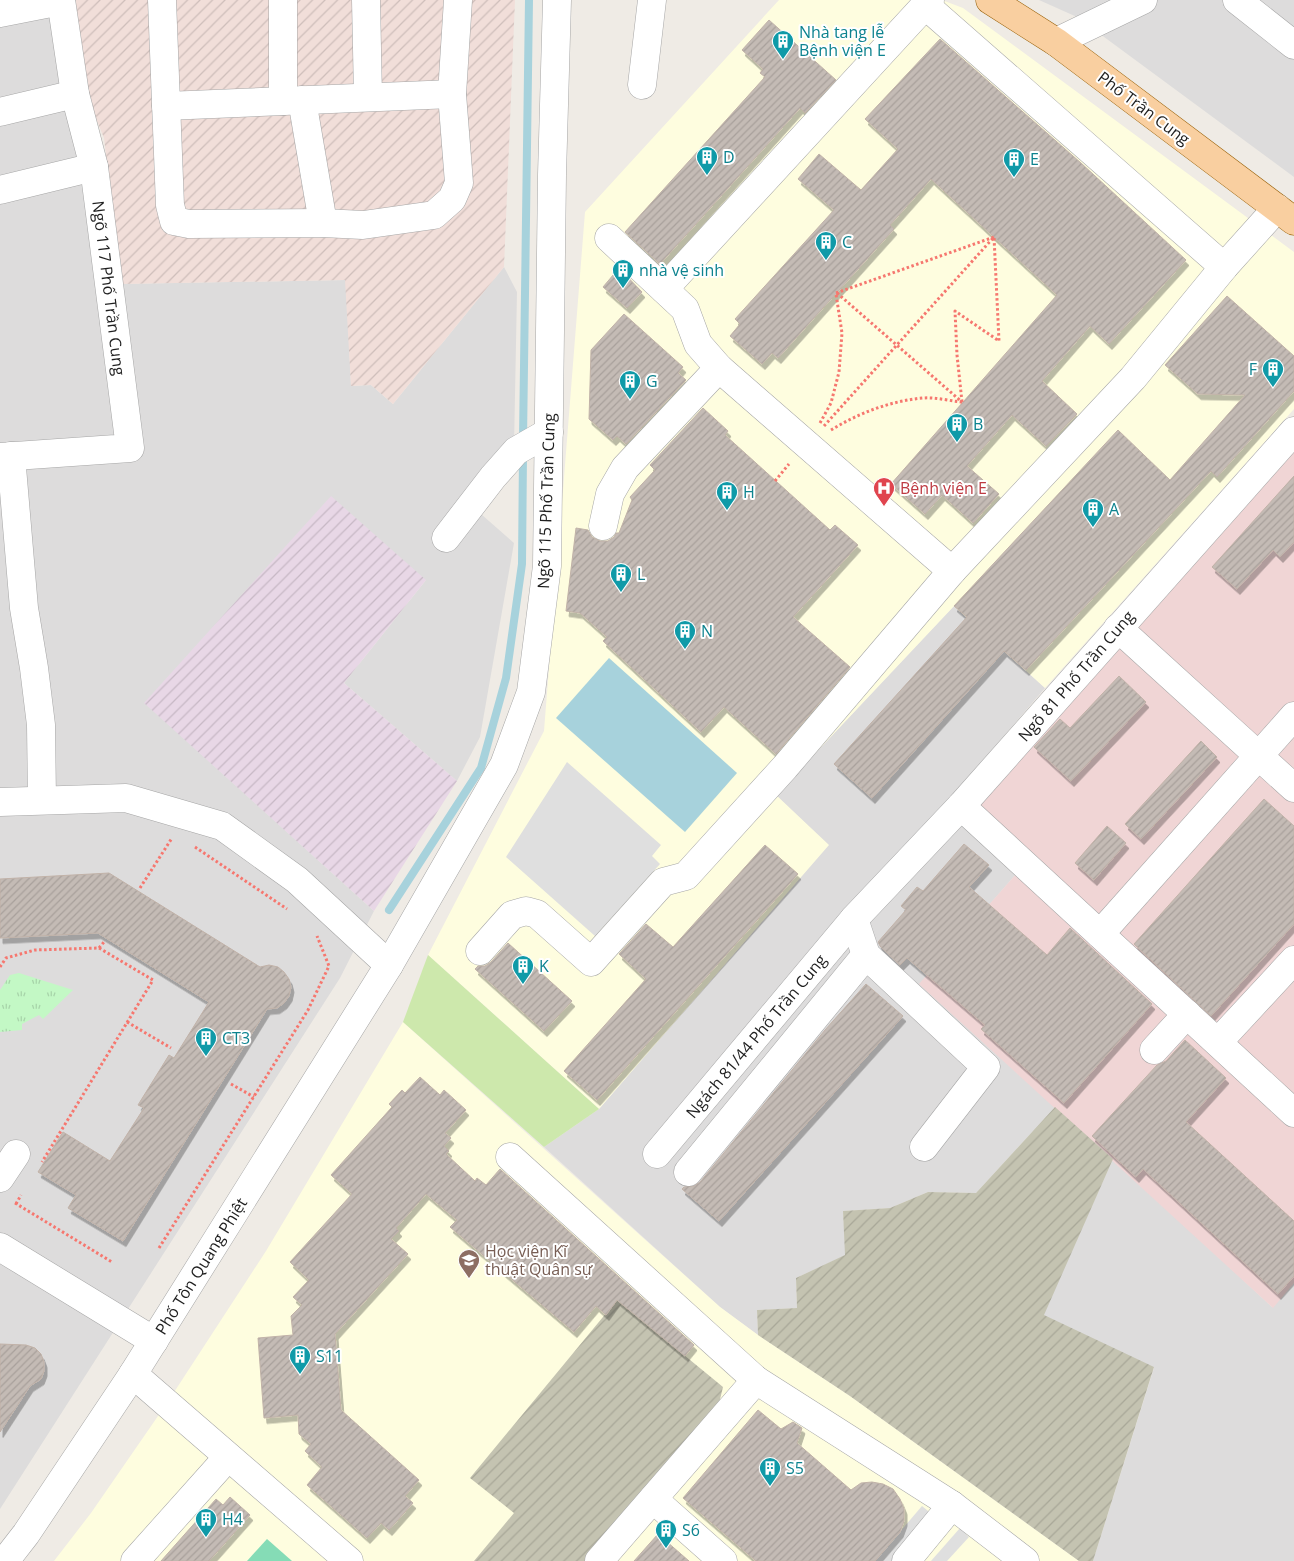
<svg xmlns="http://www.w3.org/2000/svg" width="1294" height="1561" font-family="'Open Sans',sans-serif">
<defs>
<pattern id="industrial-furrows" width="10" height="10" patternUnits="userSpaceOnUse" patternTransform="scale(1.25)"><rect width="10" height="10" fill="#e8d7e6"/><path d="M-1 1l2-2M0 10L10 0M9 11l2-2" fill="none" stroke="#c7b8c5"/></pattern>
<pattern id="military-furrows" width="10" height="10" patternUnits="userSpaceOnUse" patternTransform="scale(1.25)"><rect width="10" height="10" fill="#f1ded9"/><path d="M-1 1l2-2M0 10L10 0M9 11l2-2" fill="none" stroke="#cebeba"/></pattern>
<pattern id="construction-furrows" width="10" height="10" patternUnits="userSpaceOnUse" patternTransform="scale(1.25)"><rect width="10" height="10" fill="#c4c3b1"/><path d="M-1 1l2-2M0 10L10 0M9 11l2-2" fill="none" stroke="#a8a798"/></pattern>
<pattern id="park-tufts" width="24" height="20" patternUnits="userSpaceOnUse" patternTransform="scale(1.25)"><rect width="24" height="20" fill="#c3f8c5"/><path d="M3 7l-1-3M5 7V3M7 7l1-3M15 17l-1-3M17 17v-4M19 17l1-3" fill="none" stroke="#a7d4a9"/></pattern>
<pattern id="building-hatch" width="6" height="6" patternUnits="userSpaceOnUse" patternTransform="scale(1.25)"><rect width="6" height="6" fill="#c4bbb5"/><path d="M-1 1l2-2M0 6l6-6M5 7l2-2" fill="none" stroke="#a8a09b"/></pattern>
<filter id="shadow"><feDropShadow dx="3" dy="5.5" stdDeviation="0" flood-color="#0004"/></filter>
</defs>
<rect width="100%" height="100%" fill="#efebe5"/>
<!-- residential -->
<g fill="#dddcdc">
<path d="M1039,0h255v177l-217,-160z"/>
<path d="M48,9l26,137 15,35 35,260 -119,8 26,324 -14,-308 121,-5 -17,-176 225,-4 5,106 20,-1 22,19 111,-137 13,25 -3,154 -41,61 41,36 -34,194 -23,44 -113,-98 82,-103 -281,123 229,208 -34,67 -340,531v-1490z"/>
<path d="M954,606l91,82 -102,119 74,66 -97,111 135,123 -79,86 -48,-1 -38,16 -47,3 3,44 -50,23 1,30 -40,2 1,25 -38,-28 -176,-160 55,-38 229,-264 -52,-50z"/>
<path d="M1113,1159l159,148 22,-24v278h-201l61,-193 -111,-53z"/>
</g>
<!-- commercial -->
<path fill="#f0d5d5" d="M1294,446v837l-21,25 -354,-324 98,-111 -57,-51z"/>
<!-- industrial -->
<path fill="url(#industrial-furrows)" d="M331,496l95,84 -82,103 113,98 -83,130 -230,-208z"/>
<!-- education -->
<g fill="#fefddf">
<path d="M779,0h163l21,8 331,244v157l-249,279 -91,-82 -178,189 53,50 -230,264 -171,-154 116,-224 41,-519z"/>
<path d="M403,1022l317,285 38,28 92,61 229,165h-1025l37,-48 76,-110 99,-152z"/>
</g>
<!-- military -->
<path fill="url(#military-furrows)" d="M70,0h445l-11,267 -111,137 -22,-19 -20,1 -6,-106 -224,4 -17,-146 -22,-53z"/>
<!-- construction -->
<g fill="url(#construction-furrows)">
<path d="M1055,1107l58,52 -69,156 110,52 -61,194h-14l-229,-165 -92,-61 -1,-25 40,-2 -1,-30 49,-23 -2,-44 47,-3 38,-16 48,1z"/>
<path d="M617,1300l106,87 -7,29 -130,145h-112l40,-48 -44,-35z"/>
</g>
<!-- grass -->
<path fill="#cde8ac" d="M428,955l171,154 -55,38 -141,-125z"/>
<!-- park -->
<path fill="url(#park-tufts)" d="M19,973l54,17 -30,29 -4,-4 -17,9v6l-22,2v-42l10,-15z"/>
<!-- pitch -->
<path fill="#85dcb6" d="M267,1539l25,22h-45z"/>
<!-- parking -->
<g fill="#dfdfdf">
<path d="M567,762l94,83 -9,11 8,8 -65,72 -89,-79z"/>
<path d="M922,1506l12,10 -39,45h-20z"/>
<path d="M960,1528l9,9 -22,24h-16z"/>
</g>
<!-- water -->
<path fill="#a7d2dc" d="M609,658l128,115 -52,59 -129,-114z"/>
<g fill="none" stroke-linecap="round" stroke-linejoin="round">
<!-- stream -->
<g stroke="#a7d2dc" stroke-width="8">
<path d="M523,440l6,-440"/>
<path d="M389,910l92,-142 25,-90 16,-114 1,-110"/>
</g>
</g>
<!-- building -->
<g fill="url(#building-hatch)" stroke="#c1b2a8" filter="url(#shadow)">
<path d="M769,20l67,60 -31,33 -5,-5 -140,156 -35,-32 140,-155 -5,-4 3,-4 -21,-19z"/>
<path d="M940,39l141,124 105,97 -77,84 -19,-18 -48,55 35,33 -31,32 -34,-31 -45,51 32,28 -26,29 -31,-28 -17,19 -34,-30 166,-189 -126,-116 -41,46 4,4 -116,129 -6,-5 -10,11 -32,-28 10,-12 -5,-5 99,-109 -36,-31 21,-25 42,36 37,-41 -33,-30z"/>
<path d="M619,268l23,24 -15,16 -24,-21z"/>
<path d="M1227,296l67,60v35l-77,86 -6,-6 -185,199 -22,-19 -132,147 -38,-34 133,-147 -13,-11 164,-176 52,50 75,-85 -47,-1 -33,-29z"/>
<path d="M624,314l59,53 -5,6 8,7 -60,64 -9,-8 -4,4 -24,-21 2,-69z"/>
<path d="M703,408l25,23 -3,4 105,95 5,-5 23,20 -65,72 57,50 -74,87 -52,-47 -23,25 -98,-91 4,-4 -27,-24 -14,-2 10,-83 12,2 4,7 8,4h8l6,-4 2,-4h3l13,-33 -2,-3 25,-27 -5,-5z"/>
<path d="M1294,476v66l-14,15 -7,-7 -36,39 -25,-22z"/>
<path d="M1119,676l27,26 -75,79 -37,-34 26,-28 10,9z"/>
<path d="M1201,741l16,16 -76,82 -16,-15z"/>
<path d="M1264,799l30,27v98l-83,92 -77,-72z"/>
<path d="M1107,826l19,17 -32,37 -19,-17z"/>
<path d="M964,844l25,21 -20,22 78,68 23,-27 82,76 -88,99 -83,-74 4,-4 -78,-67 -7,7 -20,-19 -2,-4 28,-32 -5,-4 16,-19 6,4z"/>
<path d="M765,845l33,29 -201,226 -33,-29 82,-92 -27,-25 27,-30 27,23z"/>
<path d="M109,873l151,94 9,-2 9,2 6,5 5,7 2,8 -2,9 -5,7 -7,5 -10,1 -144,232 -55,-33 8,-13 -38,-23 25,-40 47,29 34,-53 -6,-3 18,-29 13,-21 5,3 35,-56 -111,-69 -98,5v-59z"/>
<path d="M508,943l64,58 -28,30 -69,-62 3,-3h7l6,-4z"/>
<path d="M866,984l37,32 -184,205 -37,-32 2,-2 10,-1 6,-4 125,-152z"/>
<path d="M1185,1040l41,38 -40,44 108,99v55l-16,18 -135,-125 -7,8 -44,-41 65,-71 9,-4z"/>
<path d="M420,1077l20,18 4,-5 22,20 -21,23 6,5 -7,8 5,5 -3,3 29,27 2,-3 9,7 14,-16 194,176 -9,11 -68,-56 -11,15 -10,-9 -22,26 -124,-105 7,-7 -31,-26 -30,34 3,3 -8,8 17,15 -73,80 6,76 78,70 -14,16 8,7 -24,27 -8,-7 -14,15 -60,-53 15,-18 -17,-16 6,-7 -12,-10 -1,-19 -34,3 -6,-80 35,-3 -2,-19 11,-11 -9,-8 16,-17 -19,-18 62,-68 -21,-19 61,-68 -3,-3 13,-14 3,3z"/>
<path d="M0,1344l26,1 9,3 6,6 3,8v9l-3,8 -11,7 -30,46z"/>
<path d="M758,1410l23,19 12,-7 9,6 -5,15 54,47 10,-7 11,-1 11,2 10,5 7,10 4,10v12l-4,11 -25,29h-119l-73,-63z"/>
<path d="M230,1497l20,18 -41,46h-48l55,-62 7,6z"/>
<path d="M658,1534l31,27h-55z"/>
</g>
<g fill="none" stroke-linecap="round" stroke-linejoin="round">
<!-- minor casing -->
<g stroke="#a6a6a6" stroke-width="29">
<g id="minor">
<path d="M162,0l8,205 4,16 15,3 134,-1 40,2 71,-10 18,-16 7,-16 -7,-89 6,-94"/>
<path d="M283,0v101"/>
<path d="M366,0l2,97"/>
<path d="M1237,0l57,45"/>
<path d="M925,5l299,262"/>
<path d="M0,13l61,-12"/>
<path d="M1056,42l87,-42"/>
<path d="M642,85l10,-85"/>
<path d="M302,100l21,123"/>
<path d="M166,106l286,-12"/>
<path d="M0,112l75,-18"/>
<path d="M0,190l94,-23"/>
<path d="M609,238l76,71 13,35 21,24 233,203"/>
<path d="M664,289l266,-289"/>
<path d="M11,456l13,152 10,60 7,57 1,75"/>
<path d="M0,457l130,-9 -36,-281 -19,-73 -14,-94"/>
<path d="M603,526l7,-32 15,-26 94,-100"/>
<path d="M446,538l47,-61 23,-26 33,-19"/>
<path d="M1118,628l176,160"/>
<path d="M0,802l126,-4 96,28 75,54 92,85"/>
<path d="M961,806l333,307"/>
<path d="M854,919l12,36 120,112 -62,80"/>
<path d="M1100,934l194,-218"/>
<path d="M480,951l32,-36 14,-4 11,3 54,48 72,-80 23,-6 99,-109 167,-196 181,-193 91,-111 53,-59"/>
<path d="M1218,1042l76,-82"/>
<path d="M1154,1050l33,-36"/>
<path d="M657,1154l197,-235 107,-113 333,-375"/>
<path d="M510,1157l246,223 196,125 73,56"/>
<path d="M688,1172l178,-217"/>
<path d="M0,1178l16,-24"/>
<path d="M0,1247l154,94"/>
<path d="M133,1374l216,187"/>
<path d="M653,1499l70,62"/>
<path d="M5,1561l21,-27 107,-160 256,-409 115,-200 27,-73 16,-126 5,-391 5,-175"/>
<path d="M135,1561l93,-104"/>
<path d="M599,1561l157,-181"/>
<path d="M906,1561l46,-56"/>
</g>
</g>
<!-- major casing -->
<g stroke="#965e04" stroke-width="29">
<path id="major" d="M990,0l66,42 238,179"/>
</g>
<!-- path -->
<g stroke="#f6776f" stroke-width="3" stroke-dasharray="2.5 2.5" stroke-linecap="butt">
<path d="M836,293l158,-56"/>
<path d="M837,293l125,109"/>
<path d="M962,402l-5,-47 -2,-44 44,30 -5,-104"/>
<path d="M820,423l11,-20 8,-31 3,-39 -6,-39"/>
<path d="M824,426l170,-189"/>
<path d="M831,430c28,-17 59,-29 92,-32 13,-1 27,3 39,4"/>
<path d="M775,481l14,-17"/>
<path d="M195,847l92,62"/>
<path d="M140,888l32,-50"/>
<path d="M99,948l5,-6"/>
<path d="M0,967l6,-9 29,-8 64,-2 54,32 -111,182"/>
<path d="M127,1022l44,26"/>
<path d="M231,1084l23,13"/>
<path d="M15,1203l97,59"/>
<path d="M16,1204l5,-9"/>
<path d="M159,1248l149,-238 21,-44 -12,-30"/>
</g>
<!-- minor -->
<use href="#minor" stroke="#fff" stroke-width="28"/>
<!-- major -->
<use href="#major" stroke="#f9cfa0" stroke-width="28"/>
</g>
<!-- icons -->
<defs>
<g id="building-pin" transform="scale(1.125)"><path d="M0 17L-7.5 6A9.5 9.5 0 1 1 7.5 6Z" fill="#0f9aa8" stroke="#fff"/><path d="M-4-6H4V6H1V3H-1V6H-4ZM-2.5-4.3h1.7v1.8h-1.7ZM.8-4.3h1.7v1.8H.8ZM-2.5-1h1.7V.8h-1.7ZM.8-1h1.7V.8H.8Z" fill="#fff"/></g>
<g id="hospital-pin" transform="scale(1.125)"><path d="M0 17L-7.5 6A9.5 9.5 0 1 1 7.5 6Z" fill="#e0444e" stroke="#fff"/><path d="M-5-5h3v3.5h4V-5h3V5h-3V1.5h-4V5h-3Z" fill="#fff"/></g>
<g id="university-pin" transform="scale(1.125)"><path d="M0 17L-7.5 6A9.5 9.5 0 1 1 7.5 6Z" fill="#8d6e63" stroke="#fff"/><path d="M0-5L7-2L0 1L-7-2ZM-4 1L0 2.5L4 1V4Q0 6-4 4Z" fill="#fff"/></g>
</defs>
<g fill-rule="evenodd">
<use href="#building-pin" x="783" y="41"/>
<use href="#building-pin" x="707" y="157"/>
<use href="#building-pin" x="1014" y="159"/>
<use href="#building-pin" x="826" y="242"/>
<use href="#building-pin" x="623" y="270"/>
<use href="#building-pin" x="1273" y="369"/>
<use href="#building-pin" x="630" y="381"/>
<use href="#building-pin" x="957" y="424"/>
<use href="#hospital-pin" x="884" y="488"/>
<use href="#building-pin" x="727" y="492"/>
<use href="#building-pin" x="1093" y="509"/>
<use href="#building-pin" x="621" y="574"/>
<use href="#building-pin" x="685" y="631"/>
<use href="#building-pin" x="523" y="966"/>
<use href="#building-pin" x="206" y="1038"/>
<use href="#university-pin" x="469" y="1260"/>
<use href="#building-pin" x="300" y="1356"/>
<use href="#building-pin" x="770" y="1468"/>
<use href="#building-pin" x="206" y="1519"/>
<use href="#building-pin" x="666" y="1530"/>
</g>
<g text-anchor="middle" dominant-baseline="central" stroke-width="4" stroke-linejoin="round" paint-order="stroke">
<!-- culture labels -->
<g font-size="16" fill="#0d838f" stroke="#fff" text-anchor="start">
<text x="799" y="32">Nhà tang lễ<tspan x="799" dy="18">Bệnh viện E</tspan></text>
<text x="723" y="157">D</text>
<text x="1030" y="159">E</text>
<text x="842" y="242">C</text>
<text x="639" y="270">nhà vệ sinh</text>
<text x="1257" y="369" text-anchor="end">F</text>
<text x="646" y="381">G</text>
<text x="973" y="424">B</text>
<text x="743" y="492">H</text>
<text x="1109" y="509">A</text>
<text x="637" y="574">L</text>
<text x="701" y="631">N</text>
<text x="539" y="966">K</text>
<text x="222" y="1038">CT3</text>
<text x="316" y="1356">S11</text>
<text x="786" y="1468">S5</text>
<text x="222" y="1519">H4</text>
<text x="682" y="1530">S6</text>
</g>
<!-- street labels -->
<g font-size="16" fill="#1f1f1f" stroke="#fff">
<text transform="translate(1144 108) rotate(37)">Phố Trần Cung</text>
<text transform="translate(109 288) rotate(83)">Ngõ 117 Phố Trần Cung</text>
<text transform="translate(546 501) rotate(-88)">Ngõ 115 Phố Trần Cung</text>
<text transform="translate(1076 676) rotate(-49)">Ngõ 81 Phố Trần Cung</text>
<text transform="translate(756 1036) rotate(-50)">Ngách 81/44 Phố Trần Cung</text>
<text transform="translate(201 1266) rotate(-58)">Phố Tôn Quang Phiệt</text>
</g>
<!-- health labels -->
<g font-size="16" fill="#be3a42" stroke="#fff" text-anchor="start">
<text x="900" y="488">Bệnh viện E</text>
</g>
<!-- education labels -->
<g font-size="16" fill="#785e54" stroke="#fff" text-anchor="start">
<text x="485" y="1251">Học viện Kĩ<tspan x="485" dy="18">thuật Quân sự</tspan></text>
</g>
</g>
</svg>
